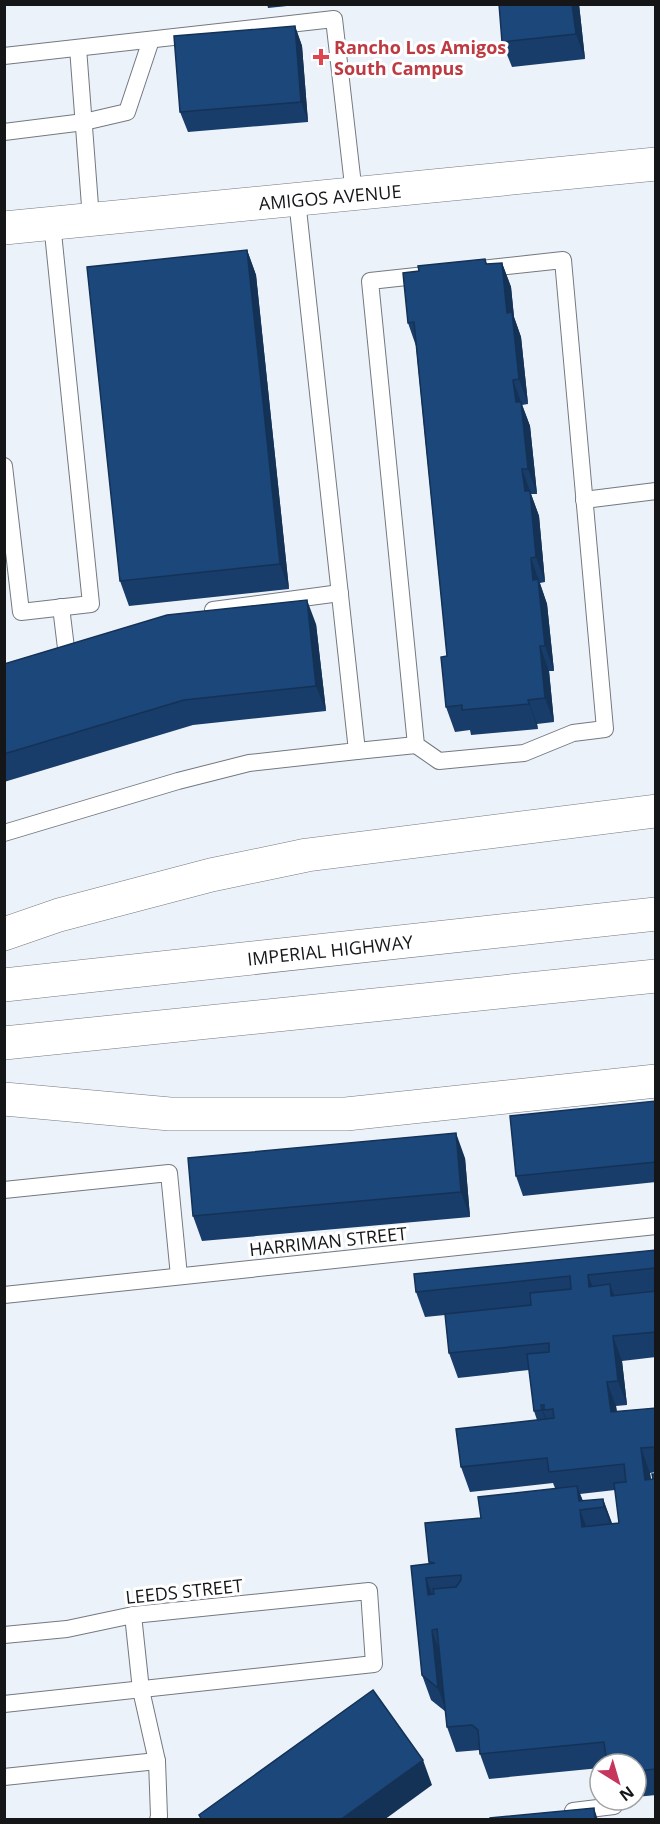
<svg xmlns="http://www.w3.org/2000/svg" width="660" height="1824" font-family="'Open Sans',sans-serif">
<rect width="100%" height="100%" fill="#ecf2f9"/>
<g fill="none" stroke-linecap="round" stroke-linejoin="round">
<!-- service casing -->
<g stroke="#747980" stroke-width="18">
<g id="service">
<path d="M78,48l13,171"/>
<path d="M4,56l330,-37 20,175"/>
<path d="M4,132l80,-10 43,-10 24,-72"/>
<path d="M563,260l42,469 -32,4 -49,20 -85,8 -23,-16 -46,-464z"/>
<path d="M4,466l17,146 70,-8 -39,-381"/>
<path d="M584,500l72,-9"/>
<path d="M61,607l5,41"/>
<path d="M213,610l127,-17"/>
<path d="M357,751l59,-6"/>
<path d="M4,833l174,-52 71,-18 108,-12 -60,-551"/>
<path d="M4,1190l165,-17 10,103"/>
<path d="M4,1295l652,-69"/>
<path d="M133,1615l8,75 16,71 2,55 -1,4"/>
<path d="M4,1635l63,-6 66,-14 236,-24 5,73 -370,40"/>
<path d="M4,1777l153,-16"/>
<path d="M573,1811l41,-5"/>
</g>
</g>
<!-- tertiary casing -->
<g stroke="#747980" stroke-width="34">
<path id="tertiary" d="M4,228l652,-64"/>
</g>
<!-- primary casing -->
<g stroke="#747980" stroke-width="34">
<g id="primary">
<path d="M4,934l55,-19 152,-40 96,-20 349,-44"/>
<path d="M4,985l652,-71"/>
<path d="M4,1043l652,-67"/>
<path d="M4,1099l166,15h176l310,-33"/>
</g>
</g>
<!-- service -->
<use href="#service" stroke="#fff" stroke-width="16"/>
<!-- tertiary -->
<use href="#tertiary" stroke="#fff" stroke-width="33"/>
<!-- primary -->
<use href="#primary" stroke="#fff" stroke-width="33"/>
</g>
<!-- wall -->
<g fill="#183d6a" fill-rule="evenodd">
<path d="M267,4h39l-38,4z"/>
<path d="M579,4l6,55 -73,8 -10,-25z"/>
<path d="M295,26l7,20 6,76 -120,10 -8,-20z"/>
<path d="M247,250l9,25 33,314 -160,17 -9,-25z"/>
<path d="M485,259l2,5 15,-1 9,24 3,30 7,20 7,67 -6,1 8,21 7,68h-6l8,22 6,66 -5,1 7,21 7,67h-5l5,51 -17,2 1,5 -67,6 -1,-5 -15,2 -9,-25 1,-51 -31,-310 -8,-23 11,-52z"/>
<path d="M316,624l10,87 -133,14 -189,57v-118z"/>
<path d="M656,1101v81l-133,14 -7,-20z"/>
<path d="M465,1158l5,59 -268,24 -9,-25z"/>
<path d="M656,1250v107l-34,4 5,44 -11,1 1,6 39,-4v64l-6,1 1,6h2l3,-5v321l-20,2v-33h-36v4l-111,11 -9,-25v-4l-24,2 -9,-25 -1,-15 -15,-12 -9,-25 -11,-109 19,-2 -1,-2 52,-44 74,-30 -2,-5 -83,9 -9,-25 76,-47 -3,-9 -5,-41 -71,8 -9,-25 -4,-38 -20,2 -9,-25zM615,1490l4,33h-7l-9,-24 -20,2 -3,-7z"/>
</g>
<!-- shaded-wall -->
<g fill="#143256">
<path d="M572,4h7l6,55 -9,-25z"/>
<path d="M295,26l7,20 6,76 -7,-20z"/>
<path d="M247,250l9,25 33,314 -9,-25z"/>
<path d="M502,263l9,24 3,30 7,20 7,67 -9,-25 -12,-66z"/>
<path d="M513,380l17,46 7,68 -9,-25 -12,-67z"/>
<path d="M522,469l17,47 6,66 -9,-25 -11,-66z"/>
<path d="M531,558l16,46 7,67 -9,-25 -12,-66z"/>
<path d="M307,600l9,24 10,87 -10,-25z"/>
<path d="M540,646l9,25 5,51 -9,-24z"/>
<path d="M528,700l9,24 1,5 -9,-25z"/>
<path d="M456,1133l9,25 5,59 -9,-25z"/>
<path d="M588,1275l9,24 -8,-12z"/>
<path d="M610,1284l9,25 -8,-13z"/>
<path d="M613,1336l9,25 5,44 -9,-24z"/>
<path d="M607,1382l9,24 4,31 -9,-25z"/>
<path d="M541,1405l9,25 1,5 -9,-25z"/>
<path d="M641,1448l9,25 4,31 -9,-24z"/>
<path d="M577,1486l9,23 -7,-8z"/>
<path d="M603,1499l9,25 1,8 -9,-25z"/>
<path d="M580,1510l9,24 -7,-7z"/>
<path d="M426,1578l9,25 -7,-8z"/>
<path d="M432,1630l9,25 6,58 -9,-25z"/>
<path d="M423,1760l9,25 -48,35h-44z"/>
<path d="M594,1808l4,12h-3z"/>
</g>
<!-- building -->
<g fill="#1c477b" stroke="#143256" stroke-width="1.5" fill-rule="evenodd">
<path d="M499,4h73l4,30 -74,8z"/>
<path d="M295,26l6,76 -121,10 -6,-76z"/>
<path d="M247,250l33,314 -160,17 -33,-314z"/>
<path d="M485,259l1,5 16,-1 5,50 5,-1 7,67 -6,1 3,22h5l7,67h-6l3,22h5l6,66 -5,1 2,22 5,-1 7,67h-5l5,52 -17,2 1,4 -67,6v-5l-16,2 -5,-50 6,-1 -33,-334 -6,1 -5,-50 16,-2 -1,-5z"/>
<path d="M307,600l9,86 -132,14 -180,54v-90l163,-49z"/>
<path d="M656,1101v61l-140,14 -6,-60z"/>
<path d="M456,1133l5,59 -268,24 -5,-58z"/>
<path d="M656,1250v18l-68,7 1,12 21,-3 1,12 45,-5v41l-43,4 5,45 -11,1 4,30 45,-4v39l-15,1 4,32 8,-1 -1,-5h4v295l-20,2v-7h-29l-3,-22 -124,12 -2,-24 -6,-5 -25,2 -10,-98 -5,1 6,58 -16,-13 -11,-109 24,-3 -6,-1 -4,-39 56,-5 -3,-21 99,-11 2,15 24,-2 1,8 -24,3 2,17 37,-4 -5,-40 12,-1 -2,-18 -75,8 -2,-14 -86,9 -5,-38 98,-11 -1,-9 -9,1v-5h-3l1,5 -8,1 -7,-57 22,-2v-9l-100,10 -4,-39 86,-9 -1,-12 41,-4 -1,-13 -154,16 -2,-18zM461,1575v5l-5,7 -23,2 1,5 -6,1 -2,-17z"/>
<path d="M373,1690l50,70 -83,60h-138l-3,-5z"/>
<path d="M594,1808l1,12h-105v-2z"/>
</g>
<!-- markers -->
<path fill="#e0444e" stroke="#fff" stroke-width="2" d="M318 48h6v6h6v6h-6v6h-6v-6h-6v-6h6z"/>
<g text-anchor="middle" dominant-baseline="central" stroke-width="6" stroke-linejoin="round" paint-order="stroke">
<!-- health labels -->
<g font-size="18" font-weight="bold" fill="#be3a42" stroke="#fff" text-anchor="start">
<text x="334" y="47">Rancho Los Amigos<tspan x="334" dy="21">South Campus</tspan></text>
</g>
<!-- street labels -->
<g font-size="18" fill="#141618" stroke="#fff">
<text transform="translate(330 197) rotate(-5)">AMIGOS AVENUE</text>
<text transform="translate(330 950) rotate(-6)">IMPERIAL HIGHWAY</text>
<text transform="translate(328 1241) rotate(-6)">HARRIMAN STREET</text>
<text transform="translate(184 1591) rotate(-6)">LEEDS STREET</text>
</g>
</g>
<!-- border -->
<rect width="660" height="1824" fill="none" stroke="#141618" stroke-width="12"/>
<!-- north arrow -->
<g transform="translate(618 1782) rotate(143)"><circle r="28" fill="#ffffff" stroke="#a1a2a3" stroke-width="1.5"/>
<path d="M0-4.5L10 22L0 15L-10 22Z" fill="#c5355c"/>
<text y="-9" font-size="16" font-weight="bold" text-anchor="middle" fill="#141618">N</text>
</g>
</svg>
